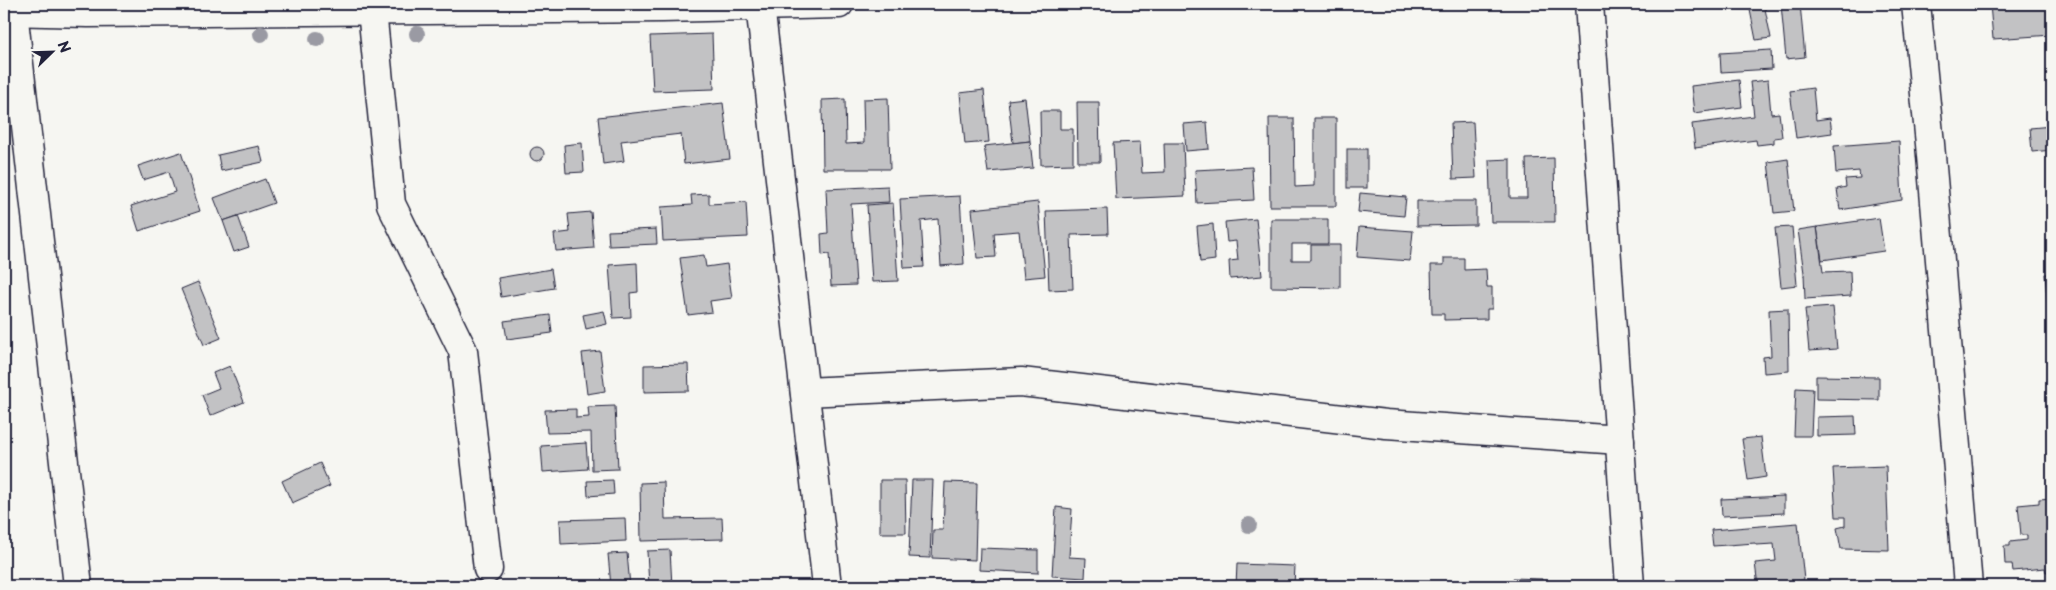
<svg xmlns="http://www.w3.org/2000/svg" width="2056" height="590" font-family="'Playpen Sans',sans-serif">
<rect width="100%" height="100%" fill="#f6f6f2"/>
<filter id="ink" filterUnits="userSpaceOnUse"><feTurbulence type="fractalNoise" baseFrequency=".02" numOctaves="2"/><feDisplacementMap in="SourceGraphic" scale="10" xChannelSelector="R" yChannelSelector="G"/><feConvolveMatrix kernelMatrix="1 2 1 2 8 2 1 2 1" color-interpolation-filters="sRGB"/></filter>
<g filter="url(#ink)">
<!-- building -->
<g fill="#c2c2c4" stroke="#22223b">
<path d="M1764,4l7,34 -15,2 -7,-35z"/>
<path d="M1781,4h19l5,53 -19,2z"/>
<path d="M1990,4h62v31l-59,4z"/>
<path d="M712,34l2,55 -61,2 -3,-55z"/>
<path d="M1771,50l1,19 -51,3 -1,-19z"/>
<path d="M1739,80l3,27 -48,6 -3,-27z"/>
<path d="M1768,80l3,34 8,-1 3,24 -8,1v5l-17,2 -1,-5 -61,8 -3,-24 62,-8 -4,-34z"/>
<path d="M1813,88l3,32 14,-2 2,15 -36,5 -6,-47z"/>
<path d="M984,90l5,52 -24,2 -5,-51z"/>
<path d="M888,98l2,71h-67l-1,-69 23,-1 1,45 18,-1 -1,-44z"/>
<path d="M1025,98l5,43 -17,2 -5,-43z"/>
<path d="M1077,102h22l1,60h-22z"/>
<path d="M723,103l7,56 -46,5 -3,-30 -60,7 3,20 -21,3 -5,-47z"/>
<path d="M1040,111h20v18h13v35l-32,1z"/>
<path d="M1269,118h25l1,69 19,-1v-68h22v88h-66z"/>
<path d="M1207,122l2,27 -23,2 -2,-27z"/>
<path d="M1473,122l3,56 -23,1 -2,-56z"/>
<path d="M2052,126v24l-20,2 -2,-24z"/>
<path d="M1030,141l3,27 -45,4 -4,-26z"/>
<path d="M1899,141l3,59 -62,10 -3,-21 9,-2 -1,-8 15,-1 -1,-7 -23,2 -2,-27z"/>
<path d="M1140,142l2,31 23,-1 -1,-29h19l2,53 -69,3 -3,-56z"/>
<path d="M582,143l2,29 -18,1 -2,-28z"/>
<path d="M259,146l4,16 -42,9 -3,-16z"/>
<circle cx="537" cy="154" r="7"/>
<rect x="1347" y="149" width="20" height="39"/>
<path d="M181,152l19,59 -61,20 -8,-25 44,-14 -6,-20 -26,8 -5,-14z"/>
<path d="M1554,158l1,64h-64l-2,-62 21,-1v39h17l-1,-39z"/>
<path d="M1788,159l6,52 -20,2 -6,-51z"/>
<path d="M1252,167l2,33 -57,3 -2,-33z"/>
<path d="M265,179l9,24 -51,18 -9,-23z"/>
<path d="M888,186l1,16 -38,2 5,81 -25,1 -2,-32 -7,1 -1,-21 7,-1 -2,-44z"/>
<path d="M1360,193l46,4 -2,19 -46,-4z"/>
<path d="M709,194v10l37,-2 2,35 -85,4 -2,-34 31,-2 -1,-10z"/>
<path d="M960,196l4,68 -23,2 -3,-47 -17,2 3,46 -20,1 -4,-69z"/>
<path d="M1417,201h59v24l-59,1z"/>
<path d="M1038,202l7,74 -21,2 -5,-47 -25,2 2,24 -19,1 -5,-49z"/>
<path d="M893,203l5,78 -26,1 -5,-77z"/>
<path d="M1107,209l1,25 -37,1 2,54 -24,1 -3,-79z"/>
<path d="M591,212l3,36 -38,3 -2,-17 16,-2 -2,-18z"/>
<path d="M238,216l11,31 -15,5 -11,-31z"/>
<path d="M1879,218l5,33 -62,9 -5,-33z"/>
<path d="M1256,219l6,57 -32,3 -1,-18 9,-1 -2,-19 -9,1 -2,-20z"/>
<path d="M1271,219h57v25h-36v16h19v-15h29v43l-69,-1z"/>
<path d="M1213,224l2,36 -15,2 -3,-36z"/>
<path d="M1359,227l54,4 -3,30 -53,-4z"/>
<path d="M1792,227l5,58 -16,2 -6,-59z"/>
<path d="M1817,227l6,45 27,-1 1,25 -46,3 -1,-26 -6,-43z"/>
<path d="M656,229l1,15 -48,2 -1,-15z"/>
<path d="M704,255l2,12 21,-3 5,34 -22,3 2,11 -24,3 -8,-57z"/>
<path d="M1444,258h20v12l22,-1 1,18h5v22h-5v10l-43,1v-6h-12l-1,-49h13z"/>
<path d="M637,263l1,29 -8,1 1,24 -18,1 -4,-53z"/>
<path d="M551,269l3,19 -53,9 -3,-19z"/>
<path d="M2045,274h7v49h-3z"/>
<path d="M198,282l23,56 -17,7 -23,-56z"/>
<path d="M1833,307l4,42 -28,2 -4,-42z"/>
<path d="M1788,309l1,62 -25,2 -1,-16 8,-1 -2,-46z"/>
<path d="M604,311l3,13 -21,5 -3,-14z"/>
<path d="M550,315l2,18 -45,6 -3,-18z"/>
<path d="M600,351l5,40 -18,3 -5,-41z"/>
<path d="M2049,351h3v22h-1z"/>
<path d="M688,364l1,27 -45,1v-27z"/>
<path d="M230,366l14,36 -34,14 -8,-21 17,-7 -6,-15z"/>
<path d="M1816,376l63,1v23l-63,-1z"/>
<path d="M1796,388l17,1 -2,47h-17z"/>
<path d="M615,406l3,63 -26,1 -1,-38 -44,1 -2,-23 31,-1v9l13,-1 -1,-10z"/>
<path d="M1855,416l1,19 -39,1v-19z"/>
<path d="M1761,437l5,40 -18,3 -6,-41z"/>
<path d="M586,443l2,26 -45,3 -2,-26z"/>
<path d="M320,463l10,23 -38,17 -10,-22z"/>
<path d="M1886,466l3,84 -48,-1 -4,-21 8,-2v-9h-9l-3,-49z"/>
<path d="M613,480l1,14 -26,2 -1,-15z"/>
<path d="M880,480h25l1,53h-26z"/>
<path d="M912,480h21l-3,78 -21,-1z"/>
<path d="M664,482l1,37 57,-1 1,21 -82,2 -1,-58z"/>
<path d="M945,482l32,1 -2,77 -43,-2 1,-28h10z"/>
<path d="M1784,496v17l-62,3 -1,-17z"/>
<path d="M2052,498v73l-6,1 -1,-4 -32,3 -1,-7h-7l-1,-18h6v-4l17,-2v-5h-6l-3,-30 21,-2v-4z"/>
<path d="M1056,507l16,2 -3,48 17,1 -1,20 -33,-2z"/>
<path d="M625,518l1,23 -65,3 -1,-24z"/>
<path d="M1798,523l6,57 -8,1v2l-38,3 -3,-23 21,-2 -2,-17 -18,1 -1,-2 -42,3 -2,-16z"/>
<path d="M980,548l58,2v23l-59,-3z"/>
<path d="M670,550l2,36h-23l-2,-35z"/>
<path d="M627,553l3,33h-19l-3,-32z"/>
<path d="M1237,564l58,2 -1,20h-58z"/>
<path d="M1513,578l29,1 -1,7h-28z"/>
</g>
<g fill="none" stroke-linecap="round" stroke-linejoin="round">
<!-- minor casing -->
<g stroke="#22223b" stroke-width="31">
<g id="minor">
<path d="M1589,4l41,582"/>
<path d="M1916,4l14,140 38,442"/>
<path d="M760,5l67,581"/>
<path d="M372,10l19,194 72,147 25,218"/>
<path d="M4,11l84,2 575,-5 176,-4"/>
<path d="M13,11l65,575"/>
<path d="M805,392l216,-10 365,42 234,16"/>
</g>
</g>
<!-- minor -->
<use href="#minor" stroke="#f6f6f2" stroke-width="28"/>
</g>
<!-- trees -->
<g fill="#9a9aa3">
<circle cx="261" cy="34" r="8"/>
<circle cx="417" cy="34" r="8"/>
<circle cx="317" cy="39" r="8"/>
<circle cx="1249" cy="525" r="8"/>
</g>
</g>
<!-- margin -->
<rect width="2056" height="590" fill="none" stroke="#f6f6f2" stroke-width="20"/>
<rect x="10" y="10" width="2036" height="570" fill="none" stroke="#22223b" stroke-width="2" filter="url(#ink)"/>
<!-- north arrow -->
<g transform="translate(52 52) rotate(67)" stroke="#f6f6f2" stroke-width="4" paint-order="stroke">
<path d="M0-4L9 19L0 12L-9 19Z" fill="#22223b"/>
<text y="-8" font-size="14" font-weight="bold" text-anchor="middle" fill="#22223b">N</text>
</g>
</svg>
